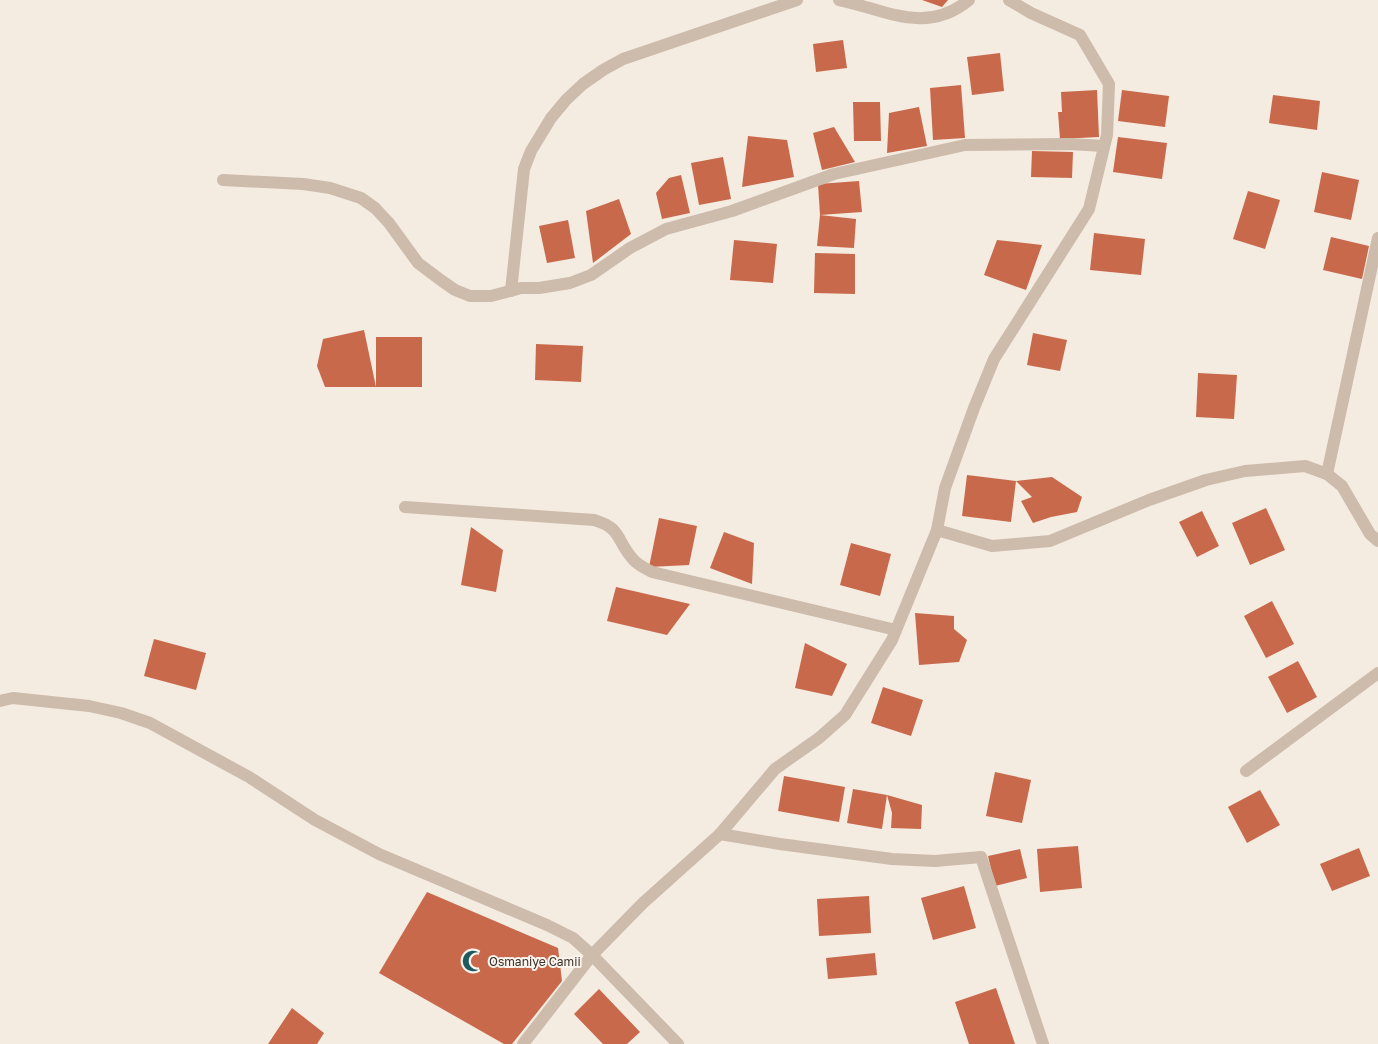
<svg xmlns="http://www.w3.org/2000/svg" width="1378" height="1044" font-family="'Golos Text',sans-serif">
<rect width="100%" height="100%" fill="#f4ebe1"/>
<!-- building -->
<g fill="#c8694b">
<path d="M922,0h26l-6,7z"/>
<path d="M843,40l4,28 -31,4 -3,-28z"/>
<path d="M1000,53l4,38 -32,4 -5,-38z"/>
<path d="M961,85l4,53 -32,2 -3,-52z"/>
<path d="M1097,90l2,47 -39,2 -2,-27h4l-1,-20z"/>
<path d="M1122,90l47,6 -4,31 -47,-6z"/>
<path d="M1273,95l47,6 -3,29 -48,-7z"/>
<path d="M853,102h27l1,39h-27z"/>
<path d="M919,107l8,39 -40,7 2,-40z"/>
<path d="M834,127l21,35 -33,8 -9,-37z"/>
<path d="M748,136l39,4 7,37 -52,10z"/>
<path d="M1118,137l49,6 -5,36 -49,-7z"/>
<path d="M1032,151l41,1 -1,26 -41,-1z"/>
<path d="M723,157l8,42 -32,6 -8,-42z"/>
<path d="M1322,172l37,8 -8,40 -37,-8z"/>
<path d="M681,175l9,38 -28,6 -6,-26 13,-15z"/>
<path d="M859,181l3,31 -42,3 -2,-31z"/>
<path d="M1248,191l32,9 -15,49 -32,-10z"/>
<path d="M619,199l12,35 -38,29 -7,-52z"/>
<path d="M820,215l36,4 -2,29 -37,-2z"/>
<path d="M568,220l7,38 -28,5 -8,-37z"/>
<path d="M1094,233l51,6 -4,36 -51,-5z"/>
<path d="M1331,237l38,9 -7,33 -39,-9z"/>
<path d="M734,240l43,4 -4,39 -43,-3z"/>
<path d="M997,240l45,5 -16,45 -42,-15z"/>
<path d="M815,253l40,1v40l-41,-1z"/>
<path d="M364,330l12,57h-51l-8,-21 6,-27z"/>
<path d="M1033,333l34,7 -7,31 -33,-6z"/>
<rect x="376" y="337" width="46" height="50"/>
<path d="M536,344l47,2 -2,36 -46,-2z"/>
<path d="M1198,373l39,2 -3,44 -38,-2z"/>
<path d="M967,475l49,6 -5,41 -49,-6z"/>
<path d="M1052,477l30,20 -5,15 -26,5 -18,6 -12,-22 11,-4 -16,-16z"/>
<path d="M1266,508l19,42 -35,15 -18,-42z"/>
<path d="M1202,511l17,35 -22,11 -18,-35z"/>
<path d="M659,518l38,8 -8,39 -40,2z"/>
<path d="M471,527l32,23 -7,42 -35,-7z"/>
<path d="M724,532l30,11 -2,41 -42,-16z"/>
<path d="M851,543l40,11 -11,42 -40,-11z"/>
<path d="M616,587l74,17 -23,31 -60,-14z"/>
<path d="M1272,601l22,43 -28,14 -22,-42z"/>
<path d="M915,613l39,3v13l13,11 -8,22 -40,3z"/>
<path d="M154,639l52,14 -10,37 -52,-14z"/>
<path d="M805,643l42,21 -15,32 -37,-8z"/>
<path d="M1298,661l19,36 -30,16 -19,-36z"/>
<path d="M883,687l40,13 -12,36 -40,-13z"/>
<path d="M995,772l36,8 -9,43 -36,-7z"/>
<path d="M784,776l61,11 -6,35 -61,-11z"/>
<path d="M853,789l34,6 -5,34 -35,-6z"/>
<path d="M1260,790l20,35 -33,18 -19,-36z"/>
<path d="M887,795l35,10 -1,24 -30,-1 1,-15z"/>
<path d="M1078,846l4,42 -42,4 -3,-43z"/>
<path d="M1359,848l11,28 -38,15 -12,-27z"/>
<path d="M1020,849l7,29 -32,8 -7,-30z"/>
<path d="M964,886l12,42 -43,12 -12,-42z"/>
<path d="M427,892l131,56 4,33 -50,63h-8l-125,-71z"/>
<path d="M869,896l2,37 -52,3 -2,-37z"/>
<path d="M875,953l2,22 -49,4 -2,-21z"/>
<path d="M996,988l19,56h-46l-14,-42z"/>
<path d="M599,989l41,43 -13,12h-24l-29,-30z"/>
<path d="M292,1008l32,25 -7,11h-49z"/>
</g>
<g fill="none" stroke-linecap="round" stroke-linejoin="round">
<!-- minor -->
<g stroke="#cdbbac" stroke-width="12">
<path d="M839,0c45,9 86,36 130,0"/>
<path d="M1009,0l22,13 49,22 29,49 -2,51 -18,74 -95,150 -20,49 -29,80 -8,42 55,16 58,-5 99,-41 57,-20 39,-9 60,-5 22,8 15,12 28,48 8,7"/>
<path d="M223,180l80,4 27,4 31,10 14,10 14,15 29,40 24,18 13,9 15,6h21l30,-8h18l31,-5 21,-8 39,-27 36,-19 66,-18 102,-37 131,-29 104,-1 35,2"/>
<path d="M511,291l13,-122 7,-18 20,-33 15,-18 17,-16 20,-14 20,-11 174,-59"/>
<path d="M1327,474l51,-236"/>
<path d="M405,507l189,13c28,8 22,20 38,38 5,7 13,10 20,14l244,58"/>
<path d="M0,701l13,-3 76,8 32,7 29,10 99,54 66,43 64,34 168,71 26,13 19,17 86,89"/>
<path d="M1246,771l132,-98"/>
<path d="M720,834l60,10 112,15 43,2 46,-4 62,187"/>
<path d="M523,1044l69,-89 51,-52 77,-69 55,-65 44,-31 26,-23 47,-75 45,-110"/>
</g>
</g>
<!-- icons -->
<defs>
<g id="mosque-bare" transform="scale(1.725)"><path d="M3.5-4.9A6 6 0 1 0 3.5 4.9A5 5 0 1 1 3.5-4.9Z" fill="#1f5a5e" stroke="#fbf5ee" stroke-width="2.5" paint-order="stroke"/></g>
</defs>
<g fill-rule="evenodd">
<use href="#mosque-bare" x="473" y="961"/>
</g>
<g text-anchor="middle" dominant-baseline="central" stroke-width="4" stroke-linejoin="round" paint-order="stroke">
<!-- poi labels -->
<g font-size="12" fill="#3b302b" stroke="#fbf5ee" text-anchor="start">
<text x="489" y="961">Osmaniye Camii</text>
</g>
</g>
</svg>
